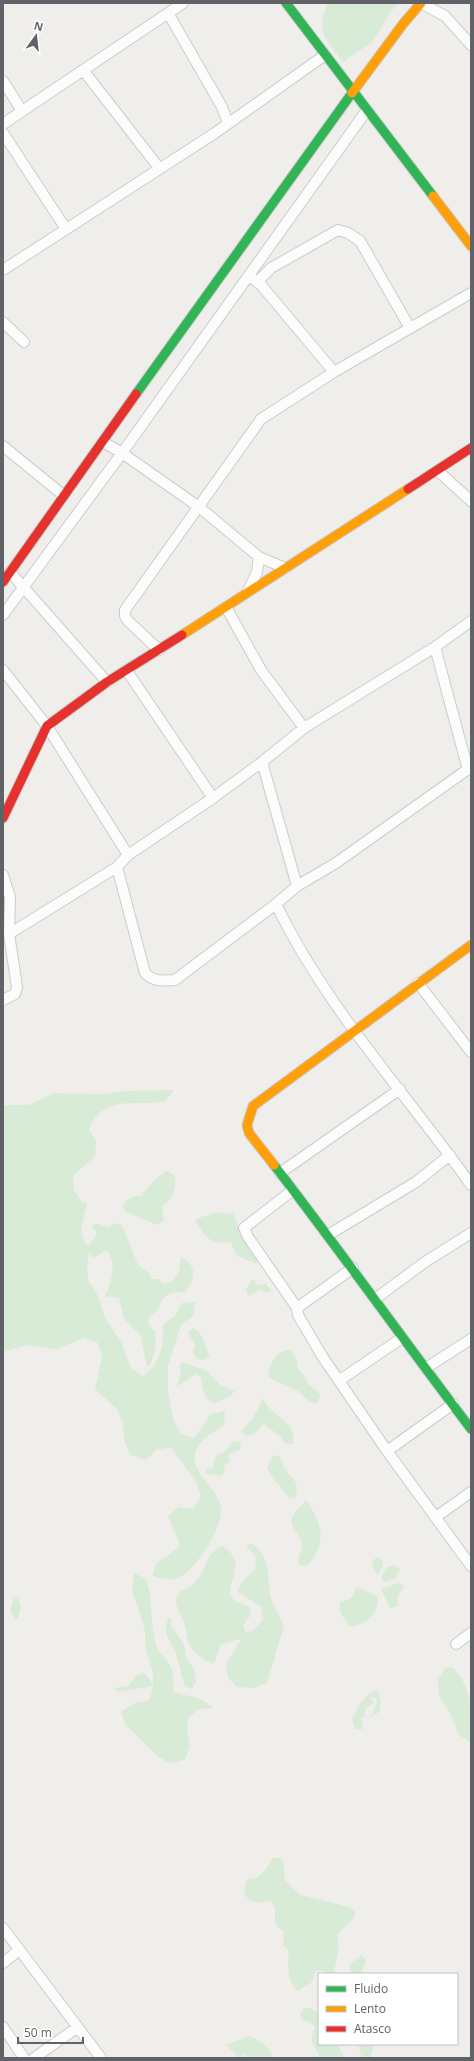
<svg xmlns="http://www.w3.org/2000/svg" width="474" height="2061" viewBox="0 0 474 2061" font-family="'Open Sans',sans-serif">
	<rect width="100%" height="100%" fill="#efeeea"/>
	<!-- green -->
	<path fill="#d8ebd6" d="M 328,3 L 400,3 L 392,10 L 372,42 L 343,62 C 326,39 315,32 328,3 Z
		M 174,1090 L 165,1102 C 133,1106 104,1094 89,1129 L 96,1141 L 95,1156 L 73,1176 L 74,1190 L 82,1203 L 87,1203 L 81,1230 L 85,1243 L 89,1245 L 97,1234 L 92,1227 L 95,1223 L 109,1227 L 115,1223 L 122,1225 L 138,1265 L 149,1273 L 151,1279 L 158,1279 L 163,1284 L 170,1283 L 179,1272 L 181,1258 C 198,1264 195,1280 185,1292 C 168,1293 166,1293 158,1308 C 156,1313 151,1315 148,1320 L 150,1327 L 156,1332 C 155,1344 157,1358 147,1367 L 141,1336 L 124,1319 L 119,1298 L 105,1297 C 111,1283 118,1262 106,1250 L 94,1258 L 89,1253 L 87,1266 L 88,1280 L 96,1292 L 106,1319 L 121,1342 L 131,1368 L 143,1376 C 160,1364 164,1346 163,1325 L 175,1316 L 182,1303 L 195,1302 L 193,1316 L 181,1325 L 168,1365 L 168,1393 L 174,1422 L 181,1434 L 194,1438 L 211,1414 L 225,1411 L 224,1425 C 214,1432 196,1441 195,1455 C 192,1474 215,1486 220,1503 C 227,1522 198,1566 182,1576 C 172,1582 162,1579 152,1575 L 157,1562 L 169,1555 L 180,1545 L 168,1516 L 179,1507 L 192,1509 L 201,1498 L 197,1483 L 171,1447 L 156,1450 L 146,1460 L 130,1455 L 124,1440 L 123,1424 L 117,1409 L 95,1389 L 102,1358 L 98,1343 L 84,1338 L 56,1349 L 27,1345 L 3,1352 L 3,1105 L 29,1105 L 54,1093 L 100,1094 L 127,1091 Z
		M 167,1171 L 174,1175 C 178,1187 173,1199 162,1206 L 164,1221 L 158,1225 L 126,1212 L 122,1206 C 128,1198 132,1196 141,1196 C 149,1186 156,1177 167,1171 Z
		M 218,1212 L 225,1214 L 232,1213 C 238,1219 237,1226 241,1233 C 247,1242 255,1254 257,1264 L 237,1256 L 231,1243 C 226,1242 220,1243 215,1242 C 207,1240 201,1229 195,1222 L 198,1218 Z
		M 253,1279 L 257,1285 L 265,1284 L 270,1289 L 270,1293 L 260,1290 L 248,1296 L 246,1289 Z
		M 193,1328 C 205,1334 204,1345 210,1356 L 204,1360 L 197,1359 L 193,1352 L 195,1345 L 188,1332 Z
		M 287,1350 L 291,1351 L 296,1357 L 298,1368 L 305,1377 L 308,1384 L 320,1394 L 320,1398 L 317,1404 L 309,1401 L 298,1391 L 269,1378 C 267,1367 276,1352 287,1350 Z
		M 183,1362 L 207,1371 L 221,1386 L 235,1391 L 229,1397 L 214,1403 C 203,1399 202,1389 201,1378 L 195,1374 L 177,1387 L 181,1373 L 179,1366 Z
		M 263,1398 C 270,1417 298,1420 293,1445 L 285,1443 L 281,1437 L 264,1424 L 254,1434 L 247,1436 L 241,1431 L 252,1420 Z
		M 233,1441 L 240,1442 L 241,1449 L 228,1455 L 231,1461 L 224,1465 L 225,1472 L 220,1476 L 205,1474 L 207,1469 L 213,1468 L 214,1460 L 218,1454 L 225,1452 Z
		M 273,1455 L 280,1457 C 282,1461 283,1466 285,1469 C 294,1482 300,1480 295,1499 L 288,1497 L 279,1485 L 274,1480 L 267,1468 Z
		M 305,1500 C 309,1503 312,1509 314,1513 C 325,1533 322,1549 307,1566 L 299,1565 C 297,1556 302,1552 302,1543 C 301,1533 289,1528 292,1518 C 294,1510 302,1507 305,1500 Z
		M 252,1543 C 274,1563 265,1572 271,1597 C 273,1607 280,1617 284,1626 L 267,1683 L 253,1688 L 237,1687 L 228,1678 L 226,1664 L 241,1639 L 221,1644 L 214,1664 C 204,1661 191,1651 188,1641 C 186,1634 186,1627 183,1620 C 181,1613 175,1607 176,1600 C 177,1590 184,1590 191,1586 C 194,1584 197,1580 199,1577 C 208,1566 206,1553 222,1546 C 246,1561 231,1573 230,1595 L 235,1601 L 249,1607 L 251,1614 L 243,1626 L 246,1632 L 252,1631 L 263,1620 L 261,1607 L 237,1591 L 244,1579 L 255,1570 L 256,1557 L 246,1546 Z
		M 376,1557 L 379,1558 L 384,1562 L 378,1576 L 372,1564 Z
		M 394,1565 L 400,1569 L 396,1578 L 385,1582 L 382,1581 L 382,1574 L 387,1567 Z
		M 134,1573 L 146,1579 C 154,1601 149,1627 158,1650 C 159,1653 163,1656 166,1659 C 174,1669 174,1679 173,1692 C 192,1698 197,1694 213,1708 L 199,1709 L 188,1718 L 187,1732 L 190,1746 L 185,1760 L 169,1763 L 156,1755 L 125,1724 L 121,1711 L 135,1703 L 150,1700 L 153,1686 L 118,1692 L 114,1688 L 128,1686 L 137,1675 L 145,1673 L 153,1685 L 153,1673 L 145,1646 L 145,1631 L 132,1589 Z
		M 398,1583 L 402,1584 L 404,1587 L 398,1596 L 397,1606 L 390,1608 L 382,1591 L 382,1587 L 388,1587 Z
		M 358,1588 L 372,1593 L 378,1598 C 377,1615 367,1625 350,1626 C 344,1618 337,1613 341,1602 C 350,1600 353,1597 355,1589 Z
		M 16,1598 L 19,1600 L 21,1607 L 18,1618 L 15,1619 L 10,1610 L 13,1600 Z
		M 168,1618 L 172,1619 L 171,1626 L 184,1644 L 186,1657 L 194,1669 L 196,1682 L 193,1688 L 185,1687 C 181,1676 180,1665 176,1654 C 171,1637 162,1640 168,1618 Z
		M 446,1668 L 453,1668 C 474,1689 471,1716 471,1743 L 459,1735 L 451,1715 L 439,1695 L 438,1680 Z
		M 374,1691 L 378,1691 L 381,1702 L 379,1712 L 371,1717 L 377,1701 L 376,1698 L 372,1697 L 371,1701 L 375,1702 L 366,1708 L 364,1718 L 361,1718 L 363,1729 L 355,1729 L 352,1720 C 358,1707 361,1699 374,1691 Z
		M 273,1858 L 281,1858 L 284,1865 L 285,1880 L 300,1895 L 350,1907 L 355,1912 L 353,1919 L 337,1934 L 339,1948 L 334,1972 L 331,1974 L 326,1974 L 323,1971 L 316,1970 L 311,1983 L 298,1991 C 286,1982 288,1964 289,1950 L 283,1946 L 284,1932 L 278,1928 L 275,1921 L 275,1907 L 270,1901 C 253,1905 238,1899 247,1879 C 263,1878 265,1870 273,1858 Z
		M 361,1955 L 366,1960 L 361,1974 L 352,1974 L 349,1965 Z
		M 303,2008 L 310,2008 L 319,2013 L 319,2044 L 337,2044 L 345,2058 L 319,2058 L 318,2053 L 311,2040 L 315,2027 L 310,2022 L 303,2021 L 300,2015 Z
		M 249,2036 C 258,2038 272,2048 272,2058 L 248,2058 L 245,2054 L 239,2058 L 226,2045 Z
		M 355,2044 L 374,2044 L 371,2058 L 363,2058 L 360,2053 L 359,2046 Z"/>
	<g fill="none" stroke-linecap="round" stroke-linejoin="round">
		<defs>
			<path id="street" d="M 421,3 L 445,16 L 471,45
				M 168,13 L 222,107 L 228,123
				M 83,70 L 160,169
				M 3,81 L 22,111
				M 3,124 L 183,3
				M 3,133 L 66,229
				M 3,270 L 215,133 L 325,55
				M 253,279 L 261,285 L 334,372
				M 257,282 L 271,268 L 338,230 L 348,233 L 360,241 L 410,328
				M 3,322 L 24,342
				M 103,442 L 122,453 L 199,507 L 259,557 L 285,568
				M 3,446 L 63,495
				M 438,471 L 471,501
				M 10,572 L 107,682
				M 248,591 L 257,572 L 259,557
				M 226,607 L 261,670 L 304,728
				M 3,615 L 122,453 L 367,110
				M 435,647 L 468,770
				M 159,650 L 128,621 L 125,616 L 125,610 L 261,419 L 334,372 L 471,293
				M 3,670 L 47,726 L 128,855
				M 127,671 L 213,798
				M 262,762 L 297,886
				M 117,867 L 145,973 C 154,982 163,981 175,980 L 276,904 L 297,886 L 336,863 L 471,767
				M 3,875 L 10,897 L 9,934 L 17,987 L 15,994 L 3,1000
				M 276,904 C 326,1008 405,1092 471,1185
				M 9,934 L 117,867 L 128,855 L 213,798 L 262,762 L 304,728 L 435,647 L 471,621
				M 418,983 L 471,1052
				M 280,1173 L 400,1089
				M 293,1190 L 244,1228 L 248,1237 L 297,1308 L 298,1315 L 322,1356 L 387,1451 L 471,1566
				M 328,1235 L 416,1182 L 450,1155
				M 375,1299 L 425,1262 L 471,1233
				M 297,1308 L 353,1268
				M 426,1368 L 471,1339
				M 340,1380 L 402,1338
				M 387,1451 L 453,1404
				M 436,1517 L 471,1492
				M 456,1644 L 471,1633
				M 3,1928 L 101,2058
				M 3,1963 L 19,1950
				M 3,2027 L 24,2058
				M 34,2058 L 78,2027"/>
			<path id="fast" d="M 286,3 L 433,196
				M 136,394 L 352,93
				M 274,1165 C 341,1252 405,1342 471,1429"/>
			<path id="slow" d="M 352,93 L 403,24 L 421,3
				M 433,196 L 471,246
				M 182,635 L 408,489
				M 274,1165 L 249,1133 L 247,1125 L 253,1106 L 471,945"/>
			<path id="jam" d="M 408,489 L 471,448
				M 3,582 L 136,394
				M 3,818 L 47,726 L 107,682 L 182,635"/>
		</defs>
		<!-- street casing -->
		<use href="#street" stroke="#cbcccc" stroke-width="12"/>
		<!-- fast casing -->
		<use href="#fast" stroke="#cacacb" stroke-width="11"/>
		<!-- slow casing -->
		<use href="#slow" stroke="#cacacb" stroke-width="11"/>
		<!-- jam casing -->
		<use href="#jam" stroke="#cacacb" stroke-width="11"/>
		<!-- street -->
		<use href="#street" stroke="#fdfcfc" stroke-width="10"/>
		<!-- fast -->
		<use href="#fast" stroke="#30b455" stroke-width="9"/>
		<!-- slow -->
		<use href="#slow" stroke="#ff9f0a" stroke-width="9"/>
		<!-- jam -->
		<use href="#jam" stroke="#e5322d" stroke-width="9"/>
	</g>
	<!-- border -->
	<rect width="474" height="2061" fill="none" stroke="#5f6368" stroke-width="8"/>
	<!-- legend -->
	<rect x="318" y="1973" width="140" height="72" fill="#ffffff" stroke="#bfc1c3"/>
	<rect x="326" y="1986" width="20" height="6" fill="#30b455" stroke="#bfc1c3"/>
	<text x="354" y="1993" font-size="12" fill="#5f6368">Fluido</text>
	<rect x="326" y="2006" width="20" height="6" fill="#ff9f0a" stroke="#bfc1c3"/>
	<text x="354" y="2013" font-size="12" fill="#5f6368">Lento</text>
	<rect x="326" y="2026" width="20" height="6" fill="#e5322d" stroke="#bfc1c3"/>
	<text x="354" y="2033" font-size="12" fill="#5f6368">Atasco</text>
	<!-- north arrow -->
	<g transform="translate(36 36) rotate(15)" stroke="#ffffff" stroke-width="3" paint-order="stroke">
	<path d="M0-3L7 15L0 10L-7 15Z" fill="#5f6368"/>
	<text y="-6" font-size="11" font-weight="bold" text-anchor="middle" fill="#5f6368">N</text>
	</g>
	<!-- scale -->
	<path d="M18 2037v6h65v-6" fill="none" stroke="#5f6368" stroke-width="2"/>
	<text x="24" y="2037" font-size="12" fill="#5f6368" stroke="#ffffff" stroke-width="3" paint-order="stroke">50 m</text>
</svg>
